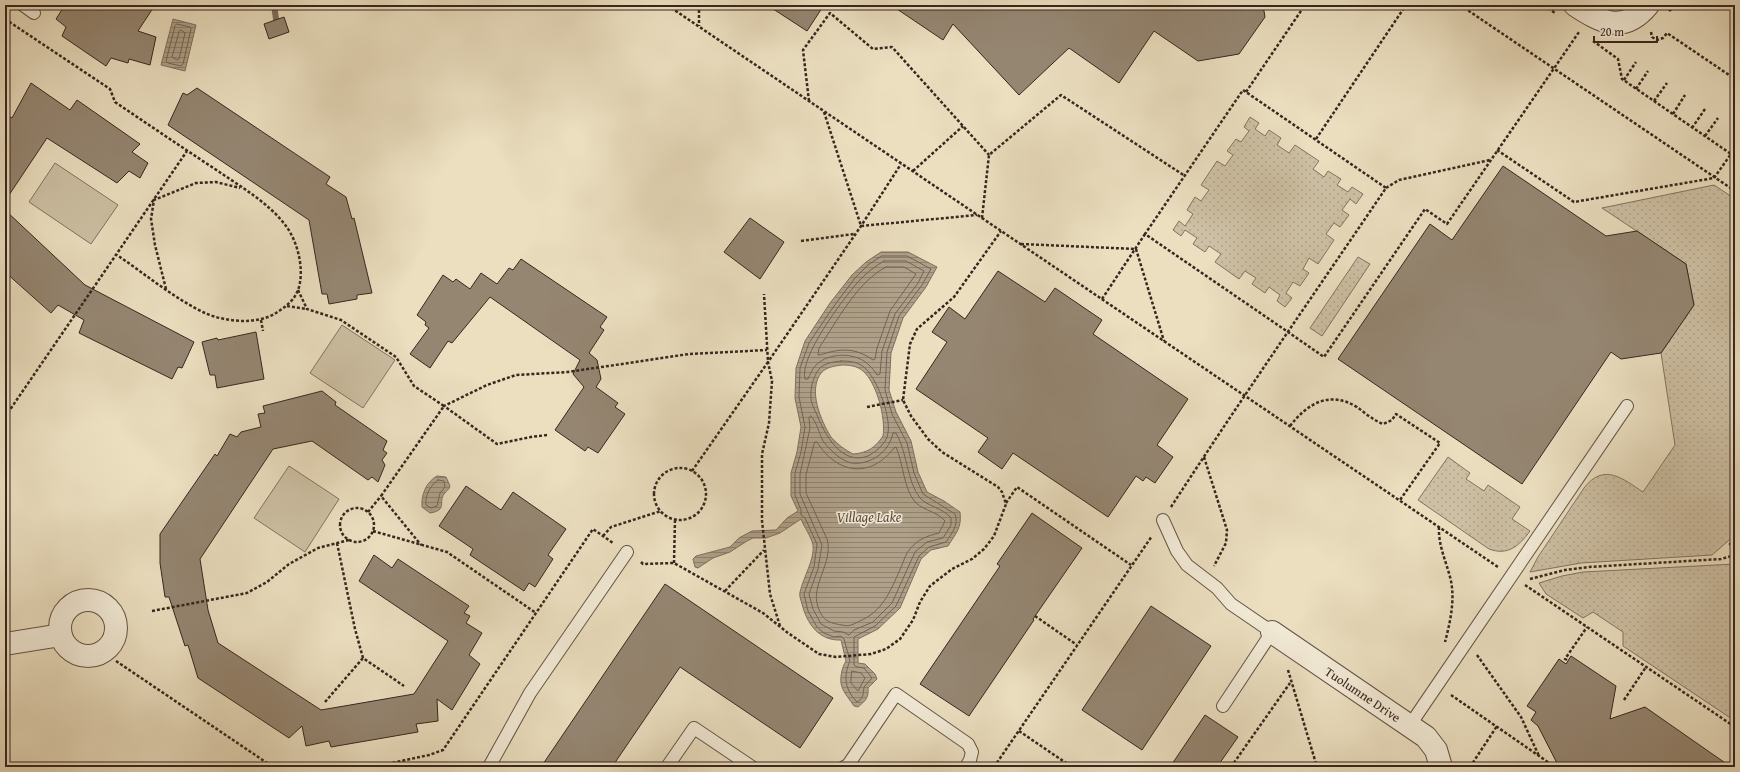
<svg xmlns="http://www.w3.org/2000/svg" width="1740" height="772" viewBox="0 0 1740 772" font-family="'Gentium Book Plus',serif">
	<defs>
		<pattern id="grass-dots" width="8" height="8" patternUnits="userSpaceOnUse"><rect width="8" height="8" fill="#cdc0a4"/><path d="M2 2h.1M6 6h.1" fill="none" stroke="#b1a58d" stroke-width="1.8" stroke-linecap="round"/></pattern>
		<pattern id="water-rules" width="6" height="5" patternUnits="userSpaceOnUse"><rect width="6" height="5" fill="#aea089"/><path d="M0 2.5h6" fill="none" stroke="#8f826f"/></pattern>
	</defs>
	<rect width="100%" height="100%" fill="#ebdfc0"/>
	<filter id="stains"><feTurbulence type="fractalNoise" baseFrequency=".005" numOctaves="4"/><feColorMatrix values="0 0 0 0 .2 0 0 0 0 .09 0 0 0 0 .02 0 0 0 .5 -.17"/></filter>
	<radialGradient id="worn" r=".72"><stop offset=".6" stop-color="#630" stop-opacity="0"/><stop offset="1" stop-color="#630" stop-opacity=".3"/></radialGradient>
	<!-- grass -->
	<path fill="url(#grass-dots)" stroke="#827361" d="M 1250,117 L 1259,123 L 1255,129 L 1265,136 L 1269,130 L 1281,138 L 1277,145 L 1289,153 L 1295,145 L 1319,161 L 1313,169 L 1324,177 L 1328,171 L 1341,179 L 1337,185 L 1348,192 L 1352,187 L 1363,194 L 1356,204 L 1350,199 L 1342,210 L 1349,215 L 1340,227 L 1334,223 L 1326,234 L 1334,240 L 1318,264 L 1309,258 L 1303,269 L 1309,273 L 1300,286 L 1293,282 L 1286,293 L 1292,298 L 1285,307 L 1277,301 L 1280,295 L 1269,287 L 1265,293 L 1252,284 L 1256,278 L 1245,271 L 1239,279 L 1215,262 L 1221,254 L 1209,246 L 1205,252 L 1193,244 L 1197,238 L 1185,230 L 1181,236 L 1173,230 L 1179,221 L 1185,226 L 1193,214 L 1187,210 L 1195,197 L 1201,201 L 1209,190 L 1201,185 L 1217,161 L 1225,166 L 1233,155 L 1227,151 L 1236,139 L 1241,142 L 1249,131 L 1244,127 Z
		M 1714,185 L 1735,199 L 1735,535 L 1712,555 L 1581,563 L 1530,572 L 1538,557 L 1584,488 C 1604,462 1623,479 1643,492 L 1675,445 L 1661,353 L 1694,305 L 1686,264 L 1602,208 Z
		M 1358,257 L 1370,264 L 1322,336 L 1310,328 Z
		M 1448,457 L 1470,473 L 1466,479 L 1484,491 L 1488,485 L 1520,507 L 1512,519 L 1530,531 C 1519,546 1508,556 1489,549 L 1418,500 Z
		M 1735,564 L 1735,721 L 1623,646 L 1623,632 L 1593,612 L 1583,618 L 1546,594 L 1539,583 L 1562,576 L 1583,572 Z"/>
	<!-- park -->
	<path fill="#cdc0a4" stroke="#827361" d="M 55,163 L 118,205 L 91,244 L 29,202 Z
		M 342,325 L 395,360 L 363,408 L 310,373 Z
		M 289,466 L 339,499 L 305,552 L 254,518 Z"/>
	<!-- water -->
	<path fill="url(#water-rules)" stroke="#7f6f5e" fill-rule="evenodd" d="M 173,19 L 196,25 L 185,71 L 161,65 Z
		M 881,252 L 908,252 L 937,267 L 926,287 L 903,318 L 891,353 L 889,390 L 896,412 L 911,441 L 918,472 L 927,492 L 944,501 L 960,512 C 962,528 956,533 948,546 L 931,550 L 921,559 L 900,608 L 878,629 L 858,639 L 858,663 L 865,664 L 875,674 L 877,679 L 868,688 C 869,698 865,701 858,707 L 854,706 C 850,700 844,693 842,687 C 839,680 842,667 846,661 L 841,640 C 819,641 807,624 802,604 C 801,600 799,596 800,592 C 803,578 815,559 813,545 C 811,536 804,527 801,519 L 780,533 L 766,538 L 753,538 L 747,541 L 730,552 L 713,558 L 698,568 L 695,567 L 693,559 L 696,556 L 730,547 L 739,538 L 752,531 L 776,530 L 787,518 L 798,511 L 791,496 L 791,473 L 797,452 L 801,427 L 795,398 L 796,368 L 805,341 L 830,303 L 852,275 L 866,262 ZM 842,365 C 850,365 857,366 863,371 C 877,383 886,419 883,436 C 875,448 867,453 853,454 C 845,450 837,444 831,437 C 821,421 807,389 822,372 C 827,367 835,366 842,365 Z
		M 437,476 L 446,477 L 450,486 C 449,490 447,490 444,494 C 438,502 448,510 430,513 L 422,507 C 421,495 426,482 437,476 Z"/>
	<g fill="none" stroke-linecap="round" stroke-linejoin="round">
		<!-- shore -->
		<path stroke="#736354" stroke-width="1" d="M 177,24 L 190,27 L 191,29 L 183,64 L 181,66 L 168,63 L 166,61 L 175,26 Z
			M 181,30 L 185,33 L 179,59 L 177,60 L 172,57 L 179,32 Z
			M 882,256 L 907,256 L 931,269 L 922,285 L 899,316 L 887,352 L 885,390 L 892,414 L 907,443 L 914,473 L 923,494 L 955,514 C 959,525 952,533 946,542 L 929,547 L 919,556 L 896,606 L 875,626 L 854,637 L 854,665 L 857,667 L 864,668 L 872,678 L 864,687 C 863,694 864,698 857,702 C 845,690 843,676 850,661 L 844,639 L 841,636 L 834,637 L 824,633 L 817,627 L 808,611 L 804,594 L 814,567 L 817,544 L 805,518 L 801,515 L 801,510 L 795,495 L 795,473 L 801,452 L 805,427 L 799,397 L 800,368 L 809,343 L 834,306 L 855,278 L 868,265 Z
			M 884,261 L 906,261 L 924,271 L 918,283 L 895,314 L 882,351 L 880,374 L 877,375 C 875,371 872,368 869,365 C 856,352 829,352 816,365 C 812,369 810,375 808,379 L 805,379 C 799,357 843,299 858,282 C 865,274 875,266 884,261 Z
			M 886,267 L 904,267 L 916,274 L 890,311 L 877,348 L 875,359 L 873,360 C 859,350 846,348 830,352 C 825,353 822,355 818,355 L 819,348 C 837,321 857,282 886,267 Z
			M 841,361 C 851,361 859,362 866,369 C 878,381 893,421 887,437 C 886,440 884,443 882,445 C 878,450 873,453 868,456 C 842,466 825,435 817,415 C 815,410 811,404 811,398 C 810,389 813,377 819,369 C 824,363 833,362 841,361 Z
			M 811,416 C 817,423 819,433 823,441 C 829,449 842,462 852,463 C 859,464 867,462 873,459 C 883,454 891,444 893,433 L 896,433 C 907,451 907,482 920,498 C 927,506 943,508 951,518 L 951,525 L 943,538 L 927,542 L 915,552 L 892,603 L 873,622 L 854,630 L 849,635 L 843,632 L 834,631 L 821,624 L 813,609 L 809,594 L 818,569 L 822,545 L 800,494 L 800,474 L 810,428 L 809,418 Z
			M 815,442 L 817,442 C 837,474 870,479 894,448 L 896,447 C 903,462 904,491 916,503 C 925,511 938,512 945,521 L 939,533 C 927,536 918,539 910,549 C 906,553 904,560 902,565 C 892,587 885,609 862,620 C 853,624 851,627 842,625 C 829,623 823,621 818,607 C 810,585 834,562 827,539 L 806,493 L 806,475 Z
			M 438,480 L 444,481 L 445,487 L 440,493 L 437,506 L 431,508 L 426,505 C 425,495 430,486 438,480 Z
			M 852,671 L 861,673 L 865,678 L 858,691 L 851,683 Z"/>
		<!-- stream -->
		<path stroke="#7f6f5e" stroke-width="6" d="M 274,5 L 276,19"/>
	</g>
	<!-- building -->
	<path fill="#958672" stroke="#38261e" d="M 65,5 L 155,5 L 138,31 L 156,37 L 150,65 L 129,59 L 128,63 L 111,58 L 106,66 L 62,36 L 66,27 L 56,19 Z
		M 767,5 L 824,5 L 807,31 Z
		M 891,5 L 1263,5 L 1265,17 L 1239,54 L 1198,61 L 1154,31 L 1119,83 L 1069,48 L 1019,95 L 953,24 L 943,40 Z
		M 284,17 L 289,32 L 269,39 L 264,24 Z
		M 31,83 L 70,110 L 77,100 L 140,144 L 132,152 L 148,163 L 140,178 L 129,171 L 117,183 L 47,138 L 5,201 L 5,114 L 12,118 Z
		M 197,88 L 330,177 L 326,184 L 346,197 L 352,219 L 354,218 L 372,293 L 357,295 L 357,299 L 329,304 L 327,294 L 322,294 L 309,220 L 168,125 L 183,93 L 187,95 Z
		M 1503,166 L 1606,236 L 1637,231 L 1686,264 L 1694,305 L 1661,353 L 1621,359 L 1611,352 L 1522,484 L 1338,359 L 1430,224 L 1452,240 Z
		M 5,210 L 85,285 L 194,342 L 182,368 L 178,367 L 172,379 L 79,333 L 84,320 L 58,305 L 51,313 L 5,272 Z
		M 750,218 L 784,242 L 760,279 L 724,252 Z
		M 521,259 L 607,317 L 600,327 L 604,330 L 589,353 L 597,360 L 601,379 L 596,387 L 618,403 L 615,407 L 625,414 L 598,453 L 588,447 L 585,451 L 555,430 L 584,387 L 573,374 L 580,360 L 490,297 L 452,343 L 448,341 L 430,368 L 410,354 L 429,328 L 425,325 L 426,322 L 417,315 L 443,275 L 453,282 L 456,279 L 470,289 L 481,273 L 497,284 L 509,268 L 513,270 Z
		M 998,271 L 1045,302 L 1055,288 L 1102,320 L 1093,334 L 1188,399 L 1157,445 L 1173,457 L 1155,483 L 1146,477 L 1143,481 L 1136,476 L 1108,517 L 1013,453 L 1002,469 L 978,452 L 988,438 L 916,389 L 947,342 L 932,332 L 949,307 L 965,319 Z
		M 256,332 L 264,379 L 217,388 L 215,375 L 210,375 L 202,342 L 217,338 L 218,340 Z
		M 322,391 L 336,402 L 335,405 L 387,441 L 383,450 L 387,453 L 382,460 L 385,465 L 378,482 L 372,477 L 368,480 L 312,441 L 273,449 L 200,559 L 208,610 L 218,643 L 321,710 L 414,694 L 448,641 L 359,581 L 374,555 L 392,568 L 398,559 L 469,606 L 464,613 L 470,616 L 466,623 L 482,633 L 469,655 L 480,664 L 452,710 L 437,699 L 438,721 L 416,724 L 418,732 L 331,747 L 329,741 L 306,746 L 302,726 L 289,738 L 198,678 L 188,645 L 185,646 L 169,597 L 165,597 L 160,563 L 160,534 L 215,454 L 217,456 L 230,434 L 237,437 L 241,432 L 261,427 L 258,414 L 265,413 L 263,406 Z
		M 466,486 L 501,510 L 513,492 L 566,529 L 548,555 L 553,559 L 535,587 L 529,583 L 524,591 L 470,555 L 473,549 L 439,526 Z
		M 1032,513 L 1082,548 L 1033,619 L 1034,620 L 969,716 L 920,684 L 1000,566 L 997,564 Z
		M 665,584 L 833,698 L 800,748 L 680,667 L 612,767 L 541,767 Z
		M 1151,606 L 1211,646 L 1142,750 L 1082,710 Z
		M 1571,656 L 1616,686 L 1610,719 L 1645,707 L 1731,767 L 1559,767 L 1538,726 L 1531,720 L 1536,712 L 1527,706 L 1559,659 L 1566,664 Z
		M 1205,715 L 1238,737 L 1217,767 L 1170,767 Z"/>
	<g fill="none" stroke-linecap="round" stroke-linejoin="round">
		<defs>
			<path id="service" d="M 23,5 L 34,13
				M 1163,520 L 1177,551 L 1187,565 L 1217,588 L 1231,604 L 1272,632 L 1223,706
				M 1410,725 L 1627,406
				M 489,767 L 530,693 L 627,552
				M 667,767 L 694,728 L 752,767
				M 844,767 L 848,765 L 896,694 L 968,744 L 972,752 L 970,760 L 966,767"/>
			<path id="minor" d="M 1575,5 C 1602,23 1624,34 1648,5
				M60 628a28 28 0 1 1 56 0a28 28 0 1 1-56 0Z
				M 1272,632 L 1426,737 L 1436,750 L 1441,767
				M 5,644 L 61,635"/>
		</defs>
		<!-- service casing -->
		<use href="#service" stroke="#655446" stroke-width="14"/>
		<!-- minor casing -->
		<use href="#minor" stroke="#655446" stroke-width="24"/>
		<!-- path -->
		<path stroke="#38261e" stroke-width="2.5" stroke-dasharray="3 2" stroke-linecap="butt" d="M 667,5 L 1498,567
			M 699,5 L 699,26
			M 1460,5 L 1735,191
			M 1544,5 L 1555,13
			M 1669,11 L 1676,5
			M 5,19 L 110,89 L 115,102 C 149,125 183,148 218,171 C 241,187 269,203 286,226 C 298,242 305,271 298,290 C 294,301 285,307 276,313 C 257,325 225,322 205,313 C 175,299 145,274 117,255
			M 1651,32 L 1652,37 L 1657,40 L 1663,38 L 1667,33 L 1735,79
			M 1624,80 L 1636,62
			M 1636,89 L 1648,71
			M 1246,92 L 1305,5
			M 809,101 L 803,50 L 830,13 L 873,49 L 892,47 L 989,155
			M 1654,101 L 1667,83
			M 824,112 L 861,226 L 977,215
			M 1673,114 L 1685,95
			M 1692,128 L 1705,109
			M 1705,136 L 1718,118
			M 1316,139 L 1406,5
			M 1497,150 L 1574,202 L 1714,178 L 1731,154 L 1622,79 L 1618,59 L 1593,41
			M 913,171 L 963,126
			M 1386,188 L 1399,180 L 1490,160
			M 982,218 L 989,155 L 1061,95 L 1185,176
			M 801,241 L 854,234
			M 1021,244 L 1136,249 L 1164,341
			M 166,289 L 155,245 L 151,219 L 154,200 L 196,183 L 216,182 L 240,188
			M 298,290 L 307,309 L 341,320 L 396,357 L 414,386 L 444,406 L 381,496 L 421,545
			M 1102,299 L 1145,234
			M 287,306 L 307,309
			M 261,320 L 263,331
			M 867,407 L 903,400
			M 5,409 L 9,411
			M 5,417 L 187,151
			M 1290,426 C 1307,404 1329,390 1357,407 C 1365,413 1373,420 1383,424 L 1392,420 L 1396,414 L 1440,443 L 1400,500
			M 547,435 L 531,437 L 497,444 L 444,406 L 487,385 L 516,375 L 568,372 L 689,354 L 767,350
			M 1204,457 L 1227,530 L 1226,543 L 1214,566
			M654 494a26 26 0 1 1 52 0a26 26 0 1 1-52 0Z
			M 692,471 L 768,362 L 764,294
			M 1006,503 L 1017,487 L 1131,565
			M 1171,507 C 1241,399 1314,294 1386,188 L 1243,90 L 1145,234 L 1288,332 L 1324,357 L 1425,209 L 1447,224 L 1579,32
			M340 525a17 17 0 1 1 34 0a17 17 0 1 1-34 0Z
			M 368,512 L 381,496
			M 1439,527 C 1438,546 1447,563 1451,581 C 1455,601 1450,623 1445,642
			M 373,531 L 447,552 L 536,613
			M 603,536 L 611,527 L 661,511
			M 1735,540 L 1730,544 L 1735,548
			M 337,543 L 355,629 L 363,658 L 404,686
			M 641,562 L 643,564 L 674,563 L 763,613 L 788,633 L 819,654 L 836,657 L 871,654 L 886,649 L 900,639 L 913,620 L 920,602 L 930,586 L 952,569 L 972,559 L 984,549 L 994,536 L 1006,504 L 1002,492 L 998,487 L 942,452 L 928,439 L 911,416 L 903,400 L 910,344 L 917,329 L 954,297 L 1001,231
			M 674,563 L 675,519
			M 1530,579 L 1565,570 L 1589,567 L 1721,559 L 1735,555
			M 1525,585 L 1735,727
			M 725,591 L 764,550
			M 152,611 L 247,593 L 267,582 L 289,564 L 318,548 L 349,540
			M 1035,616 L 1077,645
			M 780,626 L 770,594 L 762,521 L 762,454 L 769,423 L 772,381 L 768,362 L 861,226 L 901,164
			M 1477,655 L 1521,717 L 1539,756
			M 1567,660 L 1565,659 L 1587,627
			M 116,661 L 273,767
			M 1288,670 L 1317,767
			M 1451,695 L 1555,767
			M 1624,700 L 1646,667
			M 325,702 L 363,658
			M 1019,731 L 1072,767
			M 373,767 L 429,755 L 443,750 L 593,529 L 613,543
			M 994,767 L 1152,536
			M 1231,767 L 1290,683
			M 1470,767 L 1497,726"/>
		<!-- service -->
		<use href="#service" stroke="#f2ead6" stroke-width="12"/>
		<!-- minor -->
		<use href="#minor" stroke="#f2ead6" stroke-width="22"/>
	</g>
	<g text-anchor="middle" stroke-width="3" stroke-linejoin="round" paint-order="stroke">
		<!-- street labels -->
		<g font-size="13" fill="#38261e" stroke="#f2ead6">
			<text transform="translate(1363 694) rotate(34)" y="5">Tuolumne Drive</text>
		</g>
		<!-- water labels -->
		<g font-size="14" font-style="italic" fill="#5b4b3e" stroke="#f2ead6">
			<text x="869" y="522">Village Lake</text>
		</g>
	</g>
	<!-- margin -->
	<rect width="1740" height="772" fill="none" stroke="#ebdfc0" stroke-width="20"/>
	<rect x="6" y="6" width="1728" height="760" fill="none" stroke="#38261e" stroke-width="2"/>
	<rect x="10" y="10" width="1720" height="752" fill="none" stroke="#38261e"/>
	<!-- scale -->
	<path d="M1594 36v6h63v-6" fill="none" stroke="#38261e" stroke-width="2"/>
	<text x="1600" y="36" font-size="12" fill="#38261e" stroke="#f2ead6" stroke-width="3" paint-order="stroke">20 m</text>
	<rect width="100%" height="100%" filter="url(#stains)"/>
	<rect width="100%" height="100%" fill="url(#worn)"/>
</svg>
